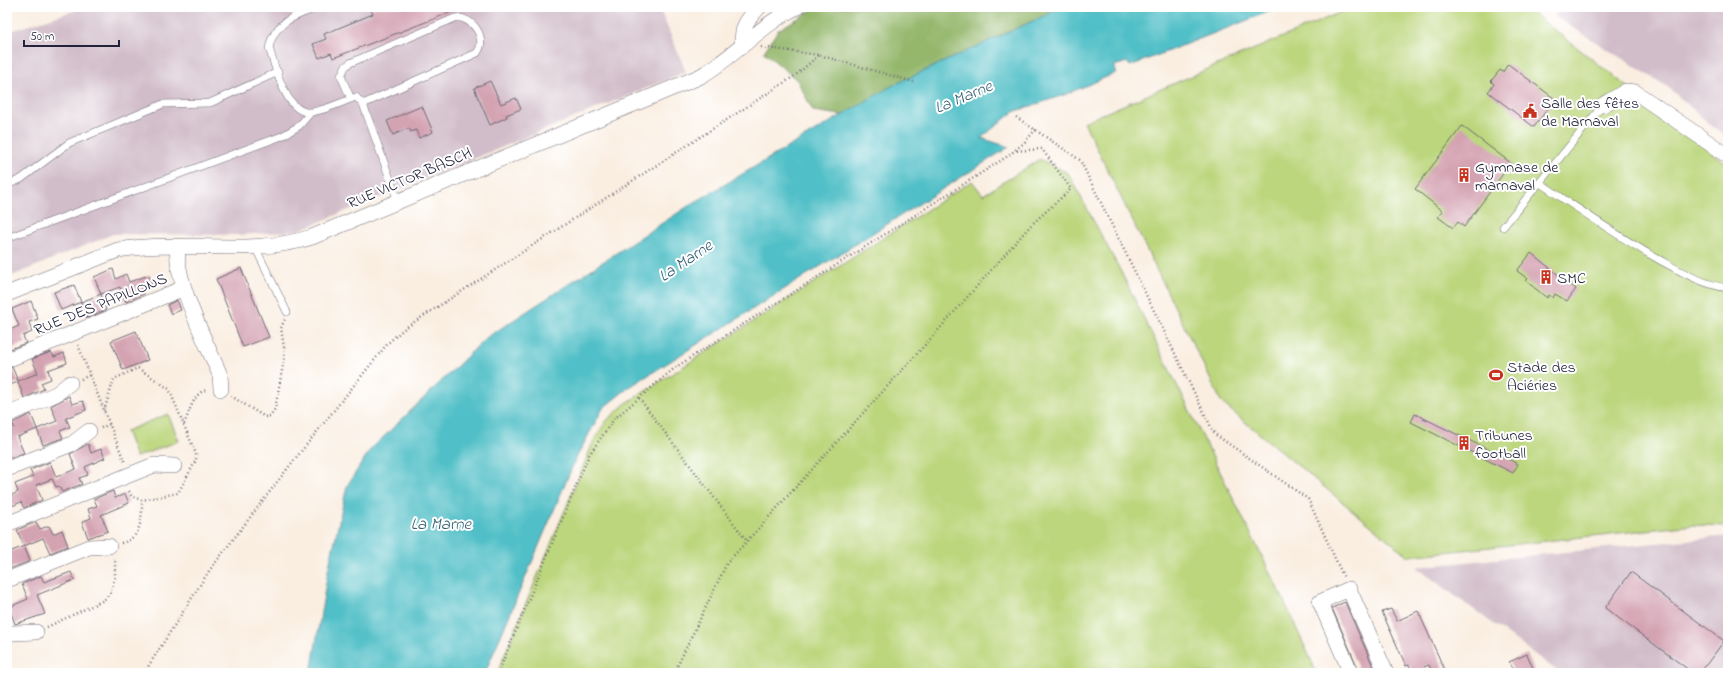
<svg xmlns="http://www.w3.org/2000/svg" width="1735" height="680" viewBox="0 0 1735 680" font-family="'Indie Flower',sans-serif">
	<rect width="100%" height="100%" fill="#fff"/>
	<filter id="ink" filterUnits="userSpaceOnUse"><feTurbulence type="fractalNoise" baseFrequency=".025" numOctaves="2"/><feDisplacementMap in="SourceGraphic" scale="8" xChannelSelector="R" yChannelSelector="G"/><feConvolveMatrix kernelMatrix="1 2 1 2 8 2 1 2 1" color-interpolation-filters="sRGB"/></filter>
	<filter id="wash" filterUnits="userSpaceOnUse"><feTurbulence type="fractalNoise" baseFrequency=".012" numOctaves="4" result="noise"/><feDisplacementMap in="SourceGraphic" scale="16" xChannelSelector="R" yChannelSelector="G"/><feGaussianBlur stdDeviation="0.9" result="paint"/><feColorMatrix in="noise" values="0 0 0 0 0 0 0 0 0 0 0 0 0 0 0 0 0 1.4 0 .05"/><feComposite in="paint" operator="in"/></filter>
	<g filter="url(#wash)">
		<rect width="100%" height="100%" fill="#faeee1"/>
		<!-- industrial -->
		<path fill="#d1bdc9" d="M 86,7 L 659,7 L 686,72 L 297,231 L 239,235 L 113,234 L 7,278 L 7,32 Z
			M 1573,7 L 1728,7 L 1728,137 L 1713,127 L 1669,88 L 1553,15 Z
			M 1728,536 L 1728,673 L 1560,673 L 1416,567 Z"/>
		<!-- green -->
		<path fill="#bbd67c" stroke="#6e7c5c" d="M 1353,7 L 1525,7 L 1728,165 L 1728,526 L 1693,525 L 1408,556 L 1222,403 L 1084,122 Z
			M 1040,159 L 1068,173 L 1121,272 L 1283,599 L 1317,673 L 497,673 L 595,438 L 607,420 L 625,404 L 972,181 L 983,195 Z
			M 168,414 L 179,441 L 136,457 L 126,431 Z"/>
		<!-- forest -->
		<path fill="#94b76c" stroke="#5b6c54" d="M 817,7 L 1114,7 L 855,117 L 813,111 L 797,80 L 764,52 L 778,30 Z"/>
		<!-- water -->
		<path fill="#51bfc7" stroke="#3a7081" d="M 1063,7 L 1281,7 L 1130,66 L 1127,62 L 1114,66 L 1116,73 L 1064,95 L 1013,112 L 981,138 L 1009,147 L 628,388 L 603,408 L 576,458 L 485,673 L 311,673 L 328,571 L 347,486 L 370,450 L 486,338 L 690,205 L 893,85 Z"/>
		<g id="blocks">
			<!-- building -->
			<path fill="#d4a3b2" d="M 378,7 L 462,7 L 462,8 L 333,58 L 331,53 L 319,58 L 313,44 L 326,39 L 324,34 L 373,14 L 371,10 Z
				M 1508,64 L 1555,99 L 1534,127 L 1488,92 L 1494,84 L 1491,81 L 1500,70 L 1503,72 Z
				M 490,81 L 501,104 L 516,98 L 521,109 L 506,115 L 507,117 L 490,125 L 474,88 Z
				M 422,106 L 433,132 L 419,138 L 416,130 L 411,132 L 409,128 L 393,135 L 387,121 Z
				M 1462,126 L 1511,163 L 1464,227 L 1458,222 L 1453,228 L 1438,217 L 1443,211 L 1415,189 Z
				M 1531,253 L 1576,289 L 1567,301 L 1555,294 L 1553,298 L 1549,295 L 1547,298 L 1526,281 L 1528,279 L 1517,271 Z
				M 241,268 L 269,337 L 243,347 L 216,279 Z
				M 113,269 L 116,279 L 126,274 L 129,282 L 149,275 L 152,284 L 142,288 L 144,294 L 126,302 L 120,287 L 101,294 L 106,310 L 87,318 L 81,302 L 101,294 L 94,277 Z
				M 74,285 L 81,302 L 61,310 L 54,292 Z
				M 177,300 L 181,310 L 171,314 L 167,305 Z
				M 31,301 L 38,319 L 29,322 L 32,332 L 23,336 L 26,343 L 7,350 L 7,331 L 19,326 L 12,309 Z
				M 136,331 L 148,360 L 123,370 L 111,341 Z
				M 51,352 L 54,357 L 64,353 L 67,363 L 48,370 L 51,379 L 41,383 L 44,389 L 24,398 L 18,382 L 7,386 L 7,369 L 12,367 L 18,381 L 38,373 L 32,359 Z
				M 69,396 L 72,404 L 83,401 L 86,410 L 66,418 L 70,427 L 60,431 L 63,438 L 43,445 L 37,429 L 17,437 L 24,453 L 7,459 L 7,424 L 12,423 L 14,428 L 12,423 L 31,414 L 37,429 L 57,421 L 51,406 Z
				M 1415,414 L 1518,464 L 1513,473 L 1411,422 Z
				M 88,444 L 91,453 L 101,449 L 105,458 L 85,467 L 88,475 L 79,478 L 82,484 L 62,492 L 59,486 L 56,487 L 52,479 L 36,485 L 42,500 L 24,508 L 21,502 L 12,506 L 8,497 L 18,492 L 15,484 L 33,477 L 30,470 L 50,462 L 56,477 L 76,469 L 70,454 Z
				M 113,491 L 115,498 L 125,494 L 129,503 L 101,515 L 108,531 L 88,538 L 82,522 L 91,518 L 88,509 L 97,506 L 94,499 Z
				M 36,522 L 40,529 L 49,526 L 53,534 L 62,530 L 68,546 L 50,553 L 43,538 L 24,546 L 17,530 Z
				M 24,546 L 30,561 L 7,570 L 7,553 Z
				M 71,572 L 74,580 L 37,595 L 45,614 L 15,624 L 9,607 L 28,599 L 22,584 L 41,576 L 44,582 Z
				M 1631,572 L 1724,641 L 1700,673 L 1693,673 L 1605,608 Z
				M 1345,602 L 1376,673 L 1360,673 L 1332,608 Z
				M 1391,609 L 1397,621 L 1418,611 L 1446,673 L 1432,673 L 1429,665 L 1412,672 L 1409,665 L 1406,666 L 1382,612 Z
				M 1527,654 L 1535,673 L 1514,673 L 1509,662 Z"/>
		</g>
	</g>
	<g filter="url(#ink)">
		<use href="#blocks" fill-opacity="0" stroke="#6e6975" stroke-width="1"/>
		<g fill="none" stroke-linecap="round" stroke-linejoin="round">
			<defs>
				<path id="service" d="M 319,7 C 297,15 274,21 269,48 C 275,65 286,116 312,112 C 326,110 342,102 356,97 L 363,104 L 398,201
					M 351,99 L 341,76 L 345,67 L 350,63 L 455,18 C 473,16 488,39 477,53 L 363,104
					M 1540,183 C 1579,209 1617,236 1658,259 C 1680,271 1703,285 1728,288
					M 7,185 L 21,179 L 69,143 L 163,104 L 210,103 L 278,72
					M 1503,227 L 1603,105
					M 7,238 L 282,136 L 299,126 L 311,112
					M 255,247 L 287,312"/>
				<path id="minor" d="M 743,45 C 740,27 748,19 759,7
					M 1603,105 L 1626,91 L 1635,92 L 1728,156
					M 178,247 C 173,278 207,344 220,375 L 221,389
					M 7,294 L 118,250 C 182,239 249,257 312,237 L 699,77 C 735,57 760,25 797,7
					M 7,360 L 184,288
					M 7,415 L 56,394 L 70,383
					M 7,469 L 72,444 L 89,431
					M 7,524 L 154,465 L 174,466
					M 7,580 L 89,547 L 109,546
					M 7,635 L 13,633 L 36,632
					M 1351,673 L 1320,602 L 1349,589 L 1386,673"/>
			</defs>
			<!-- service casing -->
			<use href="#service" stroke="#6e6975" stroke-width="8"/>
			<!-- minor casing -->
			<use href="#minor" stroke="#6e6975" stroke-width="16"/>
			<!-- path -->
			<path stroke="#6e6975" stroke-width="2.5" stroke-dasharray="1 3" stroke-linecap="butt" d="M 761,47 L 819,55 L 914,82
				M 1016,117 L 1080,160 L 1212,429 L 1216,435 L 1308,499 L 1344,578
				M 78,345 L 125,463
				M 81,379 L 90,375
				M 231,396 L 265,417 L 270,416 L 275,409 L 285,354 L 281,328 L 285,319
				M 639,398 L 747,541
				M 104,411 L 114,379 L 138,368 L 169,389 L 196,454 L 196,460 L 178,493 L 142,500 L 132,497 L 128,489
				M 184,424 C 189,414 194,390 208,390
				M 101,428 L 110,424
				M 121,543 C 142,539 142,517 142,500
				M 47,627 L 104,600 L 111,592 L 115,577 L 115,558
				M 144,673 L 209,571 L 291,464 L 388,343 L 405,328 L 796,75 L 819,55
				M 498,673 L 589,455 L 614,419 L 676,367 L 1008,156 L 1024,143 L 1036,129
				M 674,673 L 727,563 L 934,335 L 1031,225 L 1071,189 L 1042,149 L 1014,151"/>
			<!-- service -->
			<use href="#service" stroke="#fff" stroke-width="7"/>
			<!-- minor -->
			<use href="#minor" stroke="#fff" stroke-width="15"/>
		</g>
	</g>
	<!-- icons -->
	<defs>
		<symbol id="civic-bare" viewBox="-9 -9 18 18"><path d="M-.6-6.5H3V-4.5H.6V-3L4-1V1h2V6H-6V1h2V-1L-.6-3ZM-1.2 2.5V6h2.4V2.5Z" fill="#c8321e" stroke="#fff" stroke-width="2.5" paint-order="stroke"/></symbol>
		<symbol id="building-bare" viewBox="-9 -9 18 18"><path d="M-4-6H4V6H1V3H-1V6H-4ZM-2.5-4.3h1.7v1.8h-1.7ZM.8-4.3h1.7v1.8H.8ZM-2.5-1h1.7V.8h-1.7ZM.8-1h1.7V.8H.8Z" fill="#c8321e" stroke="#fff" stroke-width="2.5" paint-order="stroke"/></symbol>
		<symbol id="stadium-bare" viewBox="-9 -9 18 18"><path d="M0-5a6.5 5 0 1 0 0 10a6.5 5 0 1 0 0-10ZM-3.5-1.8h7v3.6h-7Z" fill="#c8321e" stroke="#fff" stroke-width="2.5" paint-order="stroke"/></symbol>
	</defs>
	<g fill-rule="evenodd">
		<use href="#civic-bare" x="1520" y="101" width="20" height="20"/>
		<use href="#building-bare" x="1454" y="165" width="20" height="20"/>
		<use href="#building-bare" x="1536" y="267" width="20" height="20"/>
		<use href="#stadium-bare" x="1486" y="365" width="20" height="20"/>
		<use href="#building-bare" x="1454" y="433" width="20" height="20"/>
	</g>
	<g text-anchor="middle" stroke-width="4" stroke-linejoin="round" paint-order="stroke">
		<!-- poi labels -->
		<g font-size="16" fill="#22223b" stroke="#fff" text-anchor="start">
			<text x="1541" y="108">Salle des fêtes<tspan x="1541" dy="18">de Marnaval</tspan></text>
			<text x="1475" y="172">Gymnase de<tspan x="1475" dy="18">marnaval</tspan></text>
			<text x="1557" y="283">SMC</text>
			<text x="1507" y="372">Stade des<tspan x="1507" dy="18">Aciéries</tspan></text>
			<text x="1475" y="440">Tribunes<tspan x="1475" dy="18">football</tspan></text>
		</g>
		<!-- street labels -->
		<g font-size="16" fill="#22223b" stroke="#fff">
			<text transform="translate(409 177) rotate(-23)" y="6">RUE VICTOR BASCH</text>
			<text transform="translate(100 303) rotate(-22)" y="6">RUE DES PAPILLONS</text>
		</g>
		<!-- water labels -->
		<g font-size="17" font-style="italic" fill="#356173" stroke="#fff">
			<text transform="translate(963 96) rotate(-23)" y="6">La Marne</text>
			<text transform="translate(685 260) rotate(-34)" y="6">La Marne</text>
			<text x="441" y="529">La Marne</text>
		</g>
	</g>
	<!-- margin -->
	<rect width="1735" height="680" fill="none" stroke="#fff" stroke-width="24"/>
	<!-- scale -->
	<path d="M24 40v6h95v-6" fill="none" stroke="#22223b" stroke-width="2"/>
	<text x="30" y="40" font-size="12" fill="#22223b" stroke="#ffffff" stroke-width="3" paint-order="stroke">50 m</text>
</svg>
